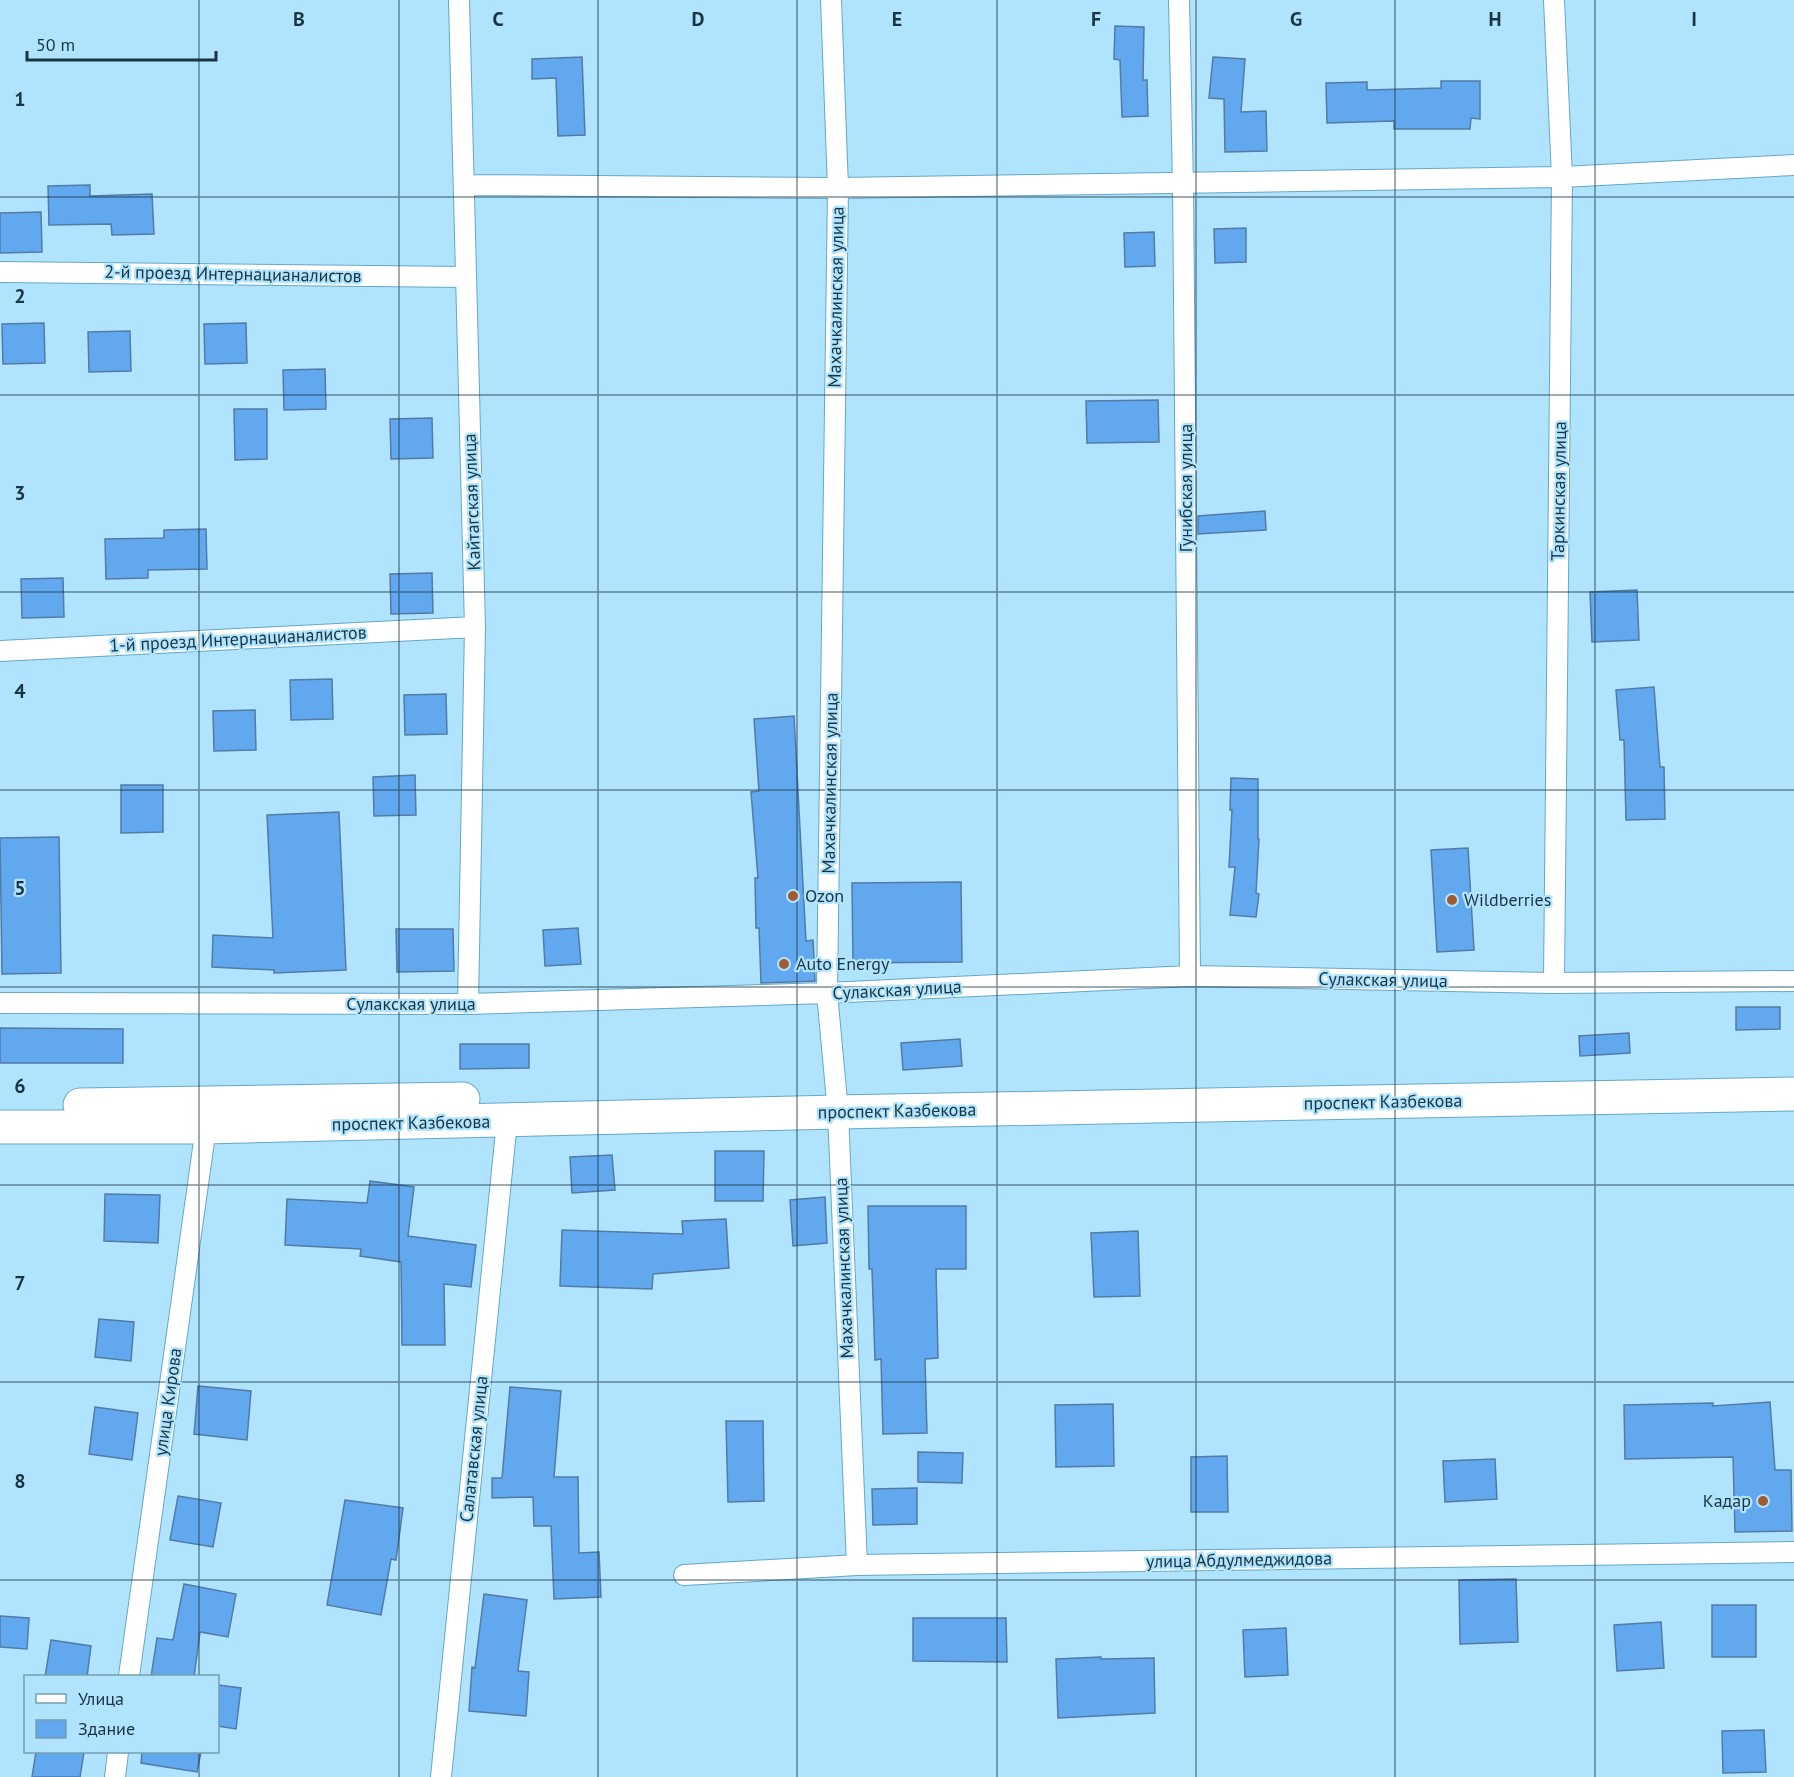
<svg xmlns="http://www.w3.org/2000/svg" width="1794" height="1777" viewBox="0 0 1794 1777" font-family="'PT Sans',sans-serif">
	<rect width="100%" height="100%" fill="#b0e4fe"/>
	<!-- building -->
	<path fill="#62a8ef" stroke="#527ba6" stroke-width="1.5" d="M 1115,26 L 1144,27 L 1143,80 L 1147,80 L 1148,116 L 1122,117 L 1120,60 L 1114,59 Z
		M 582,57 L 585,135 L 558,136 L 556,78 L 532,79 L 532,59 Z
		M 1213,57 L 1245,59 L 1241,112 L 1266,111 L 1267,151 L 1225,152 L 1224,99 L 1209,98 Z
		M 1441,81 L 1480,81 L 1480,119 L 1471,118 L 1470,129 L 1394,129 L 1394,121 L 1327,123 L 1326,83 L 1367,82 L 1367,90 L 1441,88 Z
		M 90,185 L 90,196 L 152,194 L 154,234 L 112,235 L 111,224 L 49,225 L 48,186 Z
		M 41,212 L 42,252 L 0,253 L 0,213 Z
		M 1246,228 L 1246,262 L 1215,263 L 1214,229 Z
		M 1154,232 L 1155,266 L 1125,267 L 1124,233 Z
		M 44,323 L 45,363 L 3,364 L 2,324 Z
		M 246,323 L 247,363 L 205,364 L 204,324 Z
		M 130,331 L 131,371 L 89,372 L 88,332 Z
		M 325,369 L 326,409 L 284,410 L 283,370 Z
		M 1158,400 L 1159,442 L 1087,443 L 1086,401 Z
		M 234,409 L 267,409 L 267,459 L 235,460 Z
		M 432,418 L 433,458 L 391,459 L 390,419 Z
		M 1265,511 L 1266,530 L 1198,534 L 1198,516 Z
		M 206,529 L 207,569 L 148,570 L 148,578 L 106,579 L 105,539 L 164,538 L 164,530 Z
		M 432,573 L 433,613 L 391,614 L 390,574 Z
		M 63,578 L 64,617 L 22,618 L 21,579 Z
		M 1637,590 L 1639,640 L 1592,642 L 1590,592 Z
		M 332,679 L 333,719 L 291,720 L 290,680 Z
		M 1654,687 L 1660,767 L 1664,767 L 1665,819 L 1626,820 L 1624,740 L 1620,740 L 1616,690 Z
		M 446,694 L 447,734 L 405,735 L 404,695 Z
		M 255,710 L 256,750 L 214,751 L 213,711 Z
		M 794,716 L 806,941 L 813,940 L 815,981 L 761,983 L 759,928 L 756,928 L 755,878 L 758,878 L 751,792 L 759,791 L 754,719 Z
		M 415,775 L 416,815 L 374,816 L 373,777 Z
		M 1231,778 L 1258,779 L 1258,839 L 1259,839 L 1256,893 L 1259,894 L 1256,917 L 1230,915 L 1235,867 L 1229,867 L 1232,810 L 1230,810 Z
		M 121,785 L 163,785 L 163,832 L 121,833 Z
		M 339,812 L 346,970 L 274,973 L 274,970 L 212,967 L 213,935 L 273,938 L 267,815 Z
		M 59,837 L 61,973 L 2,974 L 0,838 Z
		M 1468,848 L 1474,950 L 1437,952 L 1431,850 Z
		M 961,882 L 962,962 L 853,963 L 852,883 Z
		M 578,928 L 581,964 L 545,966 L 543,930 Z
		M 396,929 L 453,929 L 454,971 L 397,972 Z
		M 1736,1007 L 1780,1007 L 1780,1029 L 1736,1030 Z
		M 0,1028 L 123,1029 L 123,1063 L 0,1063 Z
		M 1629,1033 L 1630,1053 L 1580,1056 L 1579,1036 Z
		M 960,1039 L 962,1066 L 903,1070 L 901,1043 Z
		M 460,1044 L 529,1044 L 529,1068 L 460,1069 Z
		M 715,1151 L 764,1151 L 763,1201 L 715,1201 Z
		M 612,1155 L 615,1190 L 572,1193 L 570,1157 Z
		M 370,1181 L 414,1187 L 408,1236 L 476,1245 L 471,1287 L 444,1284 L 445,1345 L 402,1345 L 401,1262 L 360,1256 L 361,1249 L 285,1245 L 287,1199 L 367,1203 Z
		M 105,1194 L 160,1195 L 158,1243 L 104,1241 Z
		M 825,1197 L 827,1243 L 793,1246 L 790,1200 Z
		M 868,1206 L 966,1206 L 966,1269 L 936,1269 L 938,1358 L 925,1359 L 927,1433 L 883,1434 L 881,1359 L 875,1360 L 872,1269 L 869,1269 Z
		M 726,1219 L 729,1268 L 653,1274 L 652,1289 L 560,1286 L 562,1230 L 683,1234 L 682,1221 Z
		M 1138,1231 L 1140,1296 L 1094,1297 L 1091,1233 Z
		M 99,1319 L 134,1322 L 131,1361 L 95,1357 Z
		M 198,1386 L 251,1391 L 247,1440 L 194,1434 Z
		M 510,1387 L 561,1391 L 554,1477 L 578,1477 L 579,1553 L 599,1552 L 601,1597 L 554,1599 L 551,1526 L 534,1526 L 533,1497 L 492,1498 L 492,1478 L 502,1478 Z
		M 1770,1402 L 1775,1470 L 1791,1470 L 1792,1531 L 1735,1532 L 1733,1457 L 1625,1459 L 1624,1405 L 1713,1403 L 1713,1406 Z
		M 1113,1404 L 1114,1466 L 1056,1467 L 1055,1405 Z
		M 95,1407 L 138,1413 L 132,1460 L 89,1454 Z
		M 726,1421 L 763,1421 L 764,1501 L 728,1502 Z
		M 918,1452 L 963,1453 L 962,1483 L 918,1482 Z
		M 1227,1456 L 1228,1512 L 1191,1512 L 1191,1457 Z
		M 1495,1459 L 1497,1499 L 1445,1502 L 1443,1461 Z
		M 917,1488 L 917,1524 L 873,1525 L 872,1489 Z
		M 178,1496 L 221,1503 L 213,1547 L 170,1540 Z
		M 345,1500 L 403,1508 L 396,1560 L 391,1559 L 381,1615 L 327,1605 Z
		M 1516,1579 L 1518,1642 L 1460,1644 L 1459,1580 Z
		M 184,1584 L 236,1594 L 228,1637 L 200,1632 L 194,1677 L 151,1677 L 157,1638 L 173,1640 Z
		M 484,1594 L 527,1600 L 518,1671 L 529,1672 L 526,1716 L 469,1711 L 472,1667 L 475,1668 Z
		M 1712,1605 L 1756,1605 L 1756,1657 L 1712,1657 Z
		M 0,1616 L 29,1618 L 27,1649 L 0,1647 Z
		M 913,1618 L 1006,1618 L 1007,1662 L 913,1661 Z
		M 1661,1622 L 1664,1668 L 1617,1671 L 1614,1625 Z
		M 1286,1628 L 1288,1675 L 1245,1677 L 1243,1630 Z
		M 51,1640 L 91,1646 L 87,1677 L 45,1677 Z
		M 1101,1657 L 1101,1659 L 1154,1658 L 1155,1713 L 1058,1718 L 1056,1659 Z
		M 218,1685 L 241,1688 L 236,1729 L 218,1726 Z
		M 1764,1730 L 1766,1772 L 1723,1773 L 1722,1731 Z
		M 36,1752 L 84,1752 L 80,1777 L 32,1777 Z
		M 142,1752 L 201,1752 L 197,1772 L 141,1763 Z"/>
	<g fill="none" stroke-linecap="round" stroke-linejoin="round">
		<defs>
			<path id="street" d="M 459,0 L 475,627 L 468,1004
				M 831,0 L 838,188 L 827,993 L 838,1112 L 857,1565
				M 1179,0 L 1183,183 L 1190,976
				M 1554,0 L 1562,177 L 1554,983
				M 464,185 L 838,188 L 1562,177 L 1794,165
				M 0,272 L 466,277
				M 0,651 L 475,627
				M 0,1003 L 468,1004 L 827,993 L 1190,976 L 1554,983 L 1794,981
				M 684,1575 L 857,1565 L 1794,1552
				M 129,1676 L 206,1127
				M 115,1777 L 118,1752
				M 441,1777 L 507,1121"/>
			<path id="highway" d="M 80,1105 L 463,1099
				M 0,1127 L 206,1127 L 838,1112 L 1794,1094"/>
		</defs>
		<!-- street casing -->
		<use href="#street" stroke="#66a7c6" stroke-width="22"/>
		<!-- highway casing -->
		<use href="#highway" stroke="#66a7c6" stroke-width="35"/>
		<!-- street -->
		<use href="#street" stroke="#fff" stroke-width="20"/>
		<!-- highway -->
		<use href="#highway" stroke="#fff" stroke-width="33"/>
	</g>
	<!-- grid -->
	<path fill="none" stroke="#1a3542" stroke-width="1.5" stroke-opacity="0.55" d="M 199,0 L 199,1676M 399,0 L 399,1777M 598,0 L 598,1777M 797,0 L 797,1777M 997,0 L 997,1777M 1196,0 L 1196,1777M 1395,0 L 1395,1777M 1595,0 L 1595,1777M 0,197 L 1794,197M 0,395 L 1794,395M 0,592 L 1794,592M 0,790 L 1794,790M 0,987 L 1794,987M 0,1185 L 1794,1185M 0,1382 L 1794,1382M 0,1580 L 1794,1580M 199,1752 L 199,1777"/>
	<!-- markers -->
	<g fill="#a15b30" stroke="#b0e4fe" stroke-width="2">
		<circle cx="793" cy="896" r="6"/>
		<circle cx="1452" cy="900" r="6"/>
		<circle cx="784" cy="964" r="6"/>
		<circle cx="1763" cy="1501" r="6"/>
	</g>
	<g text-anchor="middle" stroke-width="4.5" stroke-linejoin="round" paint-order="stroke">
		<!-- street labels -->
		<g font-size="18" fill="#1a3542" stroke="#b0e4fe">
			<text transform="translate(233 274) rotate(1)" y="6">2-й проезд Интернацианалистов</text>
			<text transform="translate(836 297) rotate(-89)" y="6">Махачкалинская улица</text>
			<text transform="translate(1186 488) rotate(-90)" y="6">Гунибская улица</text>
			<text transform="translate(1559 491) rotate(-89)" y="6">Таркинская улица</text>
			<text transform="translate(472 502) rotate(-92)" y="6">Кайтагская улица</text>
			<text transform="translate(238 639) rotate(-3)" y="6">1-й проезд Интернацианалистов</text>
			<text transform="translate(830 783) rotate(-89)" y="6">Махачкалинская улица</text>
			<text transform="translate(1383 980) rotate(1)" y="6">Сулакская улица</text>
			<text transform="translate(897 990) rotate(-3)" y="6">Сулакская улица</text>
			<text x="411" y="1010">Сулакская улица</text>
			<text transform="translate(1383 1102) rotate(-1)" y="6">проспект Казбекова</text>
			<text transform="translate(897 1111) rotate(-1)" y="6">проспект Казбекова</text>
			<text transform="translate(411 1123) rotate(-1)" y="6">проспект Казбекова</text>
			<text transform="translate(844 1268) rotate(-92)" y="6">Махачкалинская улица</text>
			<text transform="translate(168 1402) rotate(-82)" y="6">улица Кирова</text>
			<text transform="translate(474 1449) rotate(-84)" y="6">Салатавская улица</text>
			<text transform="translate(1239 1560) rotate(-1)" y="6">улица Абдулмеджидова</text>
		</g>
		<!-- poi labels -->
		<g font-size="18" fill="#1a3542" stroke="#b0e4fe" text-anchor="start">
			<text x="805" y="902">Ozon</text>
			<text x="1464" y="906">Wildberries</text>
			<text x="796" y="970">Auto Energy</text>
			<text x="1751" y="1507" text-anchor="end">Кадар</text>
		</g>
	</g>
	<g font-size="20" text-anchor="middle" font-weight="bold" fill="#1a3542" stroke="#b0e4fe" stroke-width="4.5" stroke-linejoin="round" paint-order="stroke">
		<text x="299" y="26">B</text>
		<text x="498" y="26">C</text>
		<text x="698" y="26">D</text>
		<text x="897" y="26">E</text>
		<text x="1096" y="26">F</text>
		<text x="1296" y="26">G</text>
		<text x="1495" y="26">H</text>
		<text x="1694" y="26">I</text>
		<text x="20" y="106">1</text>
		<text x="20" y="303">2</text>
		<text x="20" y="500">3</text>
		<text x="20" y="698">4</text>
		<text x="20" y="895">5</text>
		<text x="20" y="1093">6</text>
		<text x="20" y="1290">7</text>
		<text x="20" y="1488">8</text>
	</g>
	<!-- legend -->
	<rect x="24" y="1675" width="195" height="78" fill="#b0e4fe" stroke="#749eb3" stroke-width="1.5"/>
	<rect x="36" y="1694" width="30" height="9" fill="#ffffff" stroke="#749eb3" stroke-width="1.5"/>
	<text x="78" y="1705" font-size="18" fill="#1a3542">Улица</text>
	<rect x="36" y="1720" width="30" height="18" fill="#62a8ef" stroke="#749eb3" stroke-width="1.5"/>
	<text x="78" y="1735" font-size="18" fill="#1a3542">Здание</text>
	<!-- scale -->
	<path d="M27 51v9h189v-9" fill="none" stroke="#1a3542" stroke-width="3"/>
	<text x="36" y="51" font-size="18" fill="#1a3542" stroke="#b0e4fe" stroke-width="4.5" paint-order="stroke">50 m</text>
</svg>
